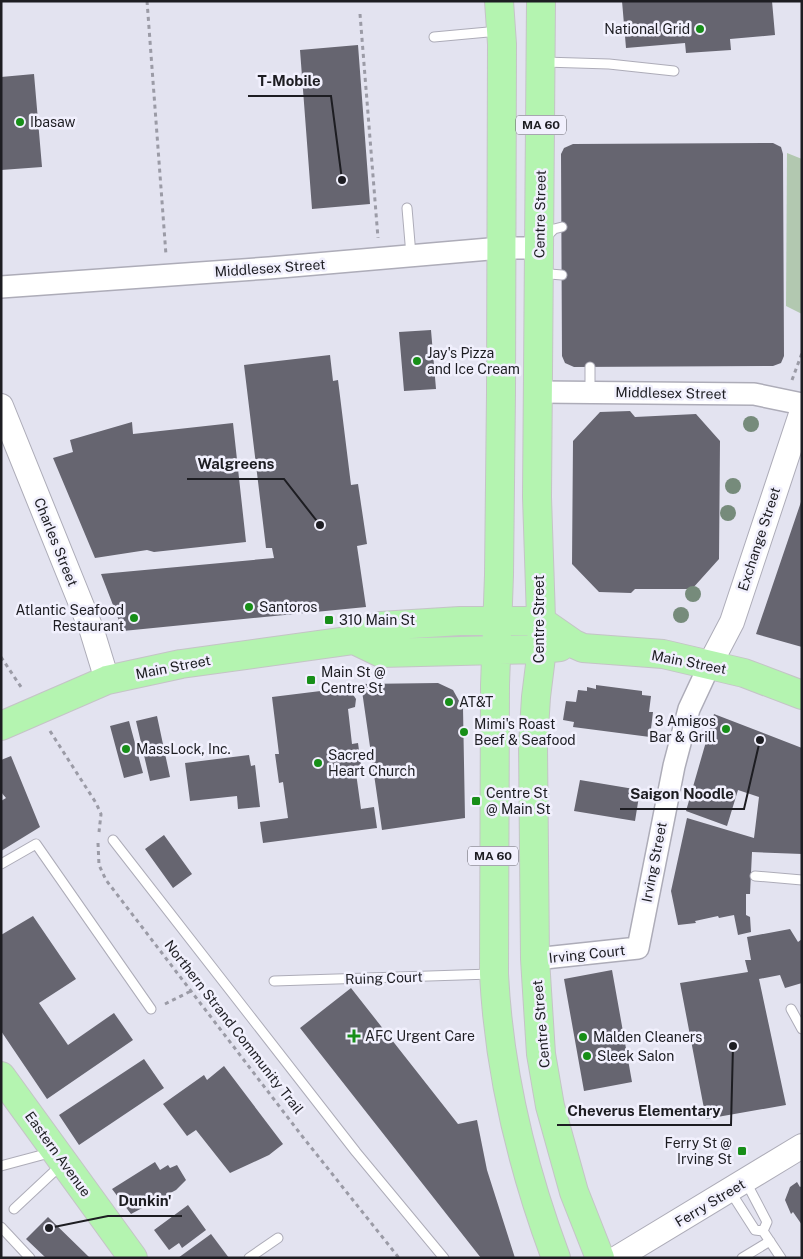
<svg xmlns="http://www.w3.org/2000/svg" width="803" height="1259" viewBox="0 0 803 1259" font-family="'Public Sans',sans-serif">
	<rect width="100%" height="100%" fill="#e3e3f0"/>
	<!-- green -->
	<path fill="#b2c8b0" d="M 787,153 L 802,159 L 802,314 L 786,306 Z"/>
	<!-- building -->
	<path fill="#666570" d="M 622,1 L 772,1 L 775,35 L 730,39 L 731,50 L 686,53 L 685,43 L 626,48 Z
		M 358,45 L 370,204 L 312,209 L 300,50 Z
		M 34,74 L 42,167 L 1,170 L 1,77 Z
		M 773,143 L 781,147 L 783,154 L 784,356 L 781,363 L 773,366 L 574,367 L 565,363 L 562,356 L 561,154 L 564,148 L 573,144 Z
		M 431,330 L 436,389 L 404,391 L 399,332 Z
		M 330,355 L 333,381 L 338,380 L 351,485 L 358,484 L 367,544 L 357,546 L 366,607 L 123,631 L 101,574 L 274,558 L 272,548 L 266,548 L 244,365 Z
		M 630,411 L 635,417 L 696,414 L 720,441 L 719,559 L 692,589 L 635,589 L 631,593 L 599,592 L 572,564 L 573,441 L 600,412 Z
		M 132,422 L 133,434 L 233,423 L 246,542 L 154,552 L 147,550 L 95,558 L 53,458 L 73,452 L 70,440 Z
		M 802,499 L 802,647 L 756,634 Z
		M 438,683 L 453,690 L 463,708 L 465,818 L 382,830 L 361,684 Z
		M 596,685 L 642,691 L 642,695 L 651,696 L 649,712 L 653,712 L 650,737 L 573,727 L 574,722 L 563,720 L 566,701 L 576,702 L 578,690 L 587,691 L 587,687 L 596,689 Z
		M 345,688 L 346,692 L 352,693 L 356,699 L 355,707 L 348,709 L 352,744 L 358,743 L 362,772 L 356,773 L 361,809 L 374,807 L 377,828 L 263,843 L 260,822 L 288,818 L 283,782 L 279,783 L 275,754 L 279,754 L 272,697 Z
		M 714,714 L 802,748 L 802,854 L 752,852 L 750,894 L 746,894 L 746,915 L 750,917 L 751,932 L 738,935 L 734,915 L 719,918 L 718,916 L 695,921 L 696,923 L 678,925 L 671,891 L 687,818 L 754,838 L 759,797 L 738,790 L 727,826 L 686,811 Z
		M 157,716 L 170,777 L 150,781 L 136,721 Z
		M 129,721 L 143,773 L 124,778 L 110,726 Z
		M 249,755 L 251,766 L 255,765 L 260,807 L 238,809 L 237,796 L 190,801 L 185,763 Z
		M 11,756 L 40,827 L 1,851 L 1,801 L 6,798 L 1,792 L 1,760 Z
		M 580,780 L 640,790 L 635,821 L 574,811 Z
		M 164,835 L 192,874 L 173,888 L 145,849 Z
		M 33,916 L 76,979 L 39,1003 L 68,1045 L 114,1013 L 133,1040 L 47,1099 L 1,1031 L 1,935 Z
		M 790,929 L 798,942 L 802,939 L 802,983 L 785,988 L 780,975 L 759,979 L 786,1105 L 706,1119 L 680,983 L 748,972 L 745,960 L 751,960 L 747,937 Z
		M 612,970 L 632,1082 L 584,1091 L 564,979 Z
		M 351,988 L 458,1124 L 477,1120 L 487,1170 L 515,1258 L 481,1258 L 300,1028 Z
		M 144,1059 L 164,1088 L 79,1145 L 59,1115 Z
		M 224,1066 L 283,1144 L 269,1155 L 230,1173 L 196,1130 L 187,1136 L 163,1104 L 204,1075 L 207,1080 Z
		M 155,1162 L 160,1170 L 168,1165 L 170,1168 L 177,1165 L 186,1180 L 176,1190 L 131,1214 L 112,1189 Z
		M 797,1182 L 800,1187 L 802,1186 L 802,1225 L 793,1212 L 791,1214 L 785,1200 L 790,1187 Z
		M 188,1205 L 206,1230 L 182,1248 L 179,1243 L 169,1250 L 154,1230 Z
		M 48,1217 L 90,1258 L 46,1258 L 26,1239 Z
		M 211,1234 L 229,1258 L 178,1258 Z"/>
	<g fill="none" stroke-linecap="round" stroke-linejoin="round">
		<defs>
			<path id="service" d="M 434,37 L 499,31
				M 544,62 L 609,64 L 674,71
				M 407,208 L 411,255
				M 546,237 L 554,229 L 562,227
				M 546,267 L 550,274 L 562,275
				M 590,367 L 590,391
				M 113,840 L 356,1152 L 444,1258
				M 1,864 L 36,844 L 151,1009
				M 755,876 L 802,880
				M 274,981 L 491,974
				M 791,1009 L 802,1029
				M 1,1166 L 53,1152
				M 746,1182 L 767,1222 L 763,1231
				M 730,1191 L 755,1230 L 763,1231 L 781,1258
				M 14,1209 L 61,1165
				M 1,1227 L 30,1258
				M 249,1258 L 278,1238
				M 742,1258 L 770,1241"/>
			<path id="tertiary" d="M 1,287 L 269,268 L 501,248 L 539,248
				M 539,392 L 754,394 L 802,404
				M 535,959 L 638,948 L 674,766 L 689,709 L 710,664"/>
			<path id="secondary" d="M 1,406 L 92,631 L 107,680
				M 710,664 L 732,622 L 802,411
				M 617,1258 L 802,1146"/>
			<path id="primary" d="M 499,1 L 502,44 L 501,393 L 499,575 L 495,685 L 494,974 C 499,1071 522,1167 556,1258
				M 541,1 L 537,497 L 542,649 L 536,697 L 533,745 L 535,959 L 541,1054 L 550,1106 L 574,1192 L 600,1258
				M 354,640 L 381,653 L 542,649 L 560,647
				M 1,726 L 107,680 L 181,664 L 354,640 L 380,626 L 460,621 L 541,621 L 574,644 L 583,648 L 663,654 L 744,673 L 802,695
				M 1,1076 L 133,1258"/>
		</defs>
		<!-- service casing -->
		<use href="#service" stroke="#adacb8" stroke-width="11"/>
		<!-- tertiary casing -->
		<use href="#tertiary" stroke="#adacb8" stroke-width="24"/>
		<!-- secondary casing -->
		<use href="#secondary" stroke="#adacb8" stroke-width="26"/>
		<!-- primary casing -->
		<use href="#primary" stroke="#c4c4c6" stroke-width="30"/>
		<!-- path -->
		<path stroke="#9b9ba6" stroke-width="3" stroke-dasharray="4 4" stroke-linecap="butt" d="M 147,1 L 166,255
			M 360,14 L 378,238
			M 792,380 L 802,353
			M 1,657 L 23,690
			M 50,731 L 96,803 L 101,814 L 99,832
			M 98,843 L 99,865 L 106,880 L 302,1136 L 399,1258
			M 165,1004 L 191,991"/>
		<!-- service -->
		<use href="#service" stroke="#fff" stroke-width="9"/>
		<!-- tertiary -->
		<use href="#tertiary" stroke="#fff" stroke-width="21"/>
		<!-- secondary -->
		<use href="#secondary" stroke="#fff" stroke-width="24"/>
		<!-- primary -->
		<use href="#primary" stroke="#b4f4b0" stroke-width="28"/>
	</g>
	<!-- trees -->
	<g fill="#768b7b">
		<circle cx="751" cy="424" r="8"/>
		<circle cx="733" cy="486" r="8"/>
		<circle cx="728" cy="513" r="8"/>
		<circle cx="693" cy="594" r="8"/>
		<circle cx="681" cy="615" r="8"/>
	</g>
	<!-- markers -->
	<g fill="#178e18" stroke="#f1f0fd" stroke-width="2">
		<circle cx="700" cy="29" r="5"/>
		<circle cx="20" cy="122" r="5"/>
		<circle cx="417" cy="361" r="5"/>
		<circle cx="249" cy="607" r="5"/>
		<circle cx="134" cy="618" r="5"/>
		<rect x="324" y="615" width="10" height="10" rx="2.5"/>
		<rect x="306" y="675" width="10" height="10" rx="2.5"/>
		<circle cx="449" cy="702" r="5"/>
		<circle cx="726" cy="729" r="5"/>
		<circle cx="464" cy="732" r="5"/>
		<circle cx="126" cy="749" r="5"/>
		<circle cx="318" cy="763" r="5"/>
		<rect x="471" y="796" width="10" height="10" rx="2.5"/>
		<path d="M351.5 1028.5h5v5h5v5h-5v5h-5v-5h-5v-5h5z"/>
		<circle cx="583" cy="1037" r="5"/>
		<circle cx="587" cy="1056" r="5"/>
		<rect x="737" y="1146" width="10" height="10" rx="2.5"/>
	</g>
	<g text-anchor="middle" stroke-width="5" stroke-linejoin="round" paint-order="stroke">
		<!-- shield labels -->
		<g fill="#f1f0fd" stroke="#5d5c64" stroke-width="1">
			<rect x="516" y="115.5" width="50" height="19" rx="4"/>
			<rect x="468" y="846.5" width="50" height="19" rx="4"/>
		</g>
		<g font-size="12" font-weight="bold" fill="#1d1d22">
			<text x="541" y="129">MA 60</text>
			<text x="493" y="860">MA 60</text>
		</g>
		<!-- poi labels -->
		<g font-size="14" fill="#1d1d22" stroke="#f1f0fd" text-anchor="start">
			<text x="690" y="34" text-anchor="end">National Grid</text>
			<text x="30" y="127">Ibasaw</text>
			<text x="427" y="358">Jay's Pizza<tspan x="427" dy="16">and Ice Cream</tspan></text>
			<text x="259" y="612">Santoros</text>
			<text x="124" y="615" text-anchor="end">Atlantic Seafood<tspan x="124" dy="16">Restaurant</tspan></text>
			<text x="339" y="625">310 Main St</text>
			<text x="321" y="677">Main St @<tspan x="321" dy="16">Centre St</tspan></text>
			<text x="459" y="707">AT&amp;T</text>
			<text x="716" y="726" text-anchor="end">3 Amigos<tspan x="716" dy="16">Bar &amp; Grill</tspan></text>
			<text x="474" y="729">Mimi's Roast<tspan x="474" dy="16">Beef &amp; Seafood</tspan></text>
			<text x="136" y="754">MassLock, Inc.</text>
			<text x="328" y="760">Sacred<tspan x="328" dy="16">Heart Church</tspan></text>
			<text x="486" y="798">Centre St<tspan x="486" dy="16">@ Main St</tspan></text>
			<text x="365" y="1041">AFC Urgent Care</text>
			<text x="593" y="1042">Malden Cleaners</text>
			<text x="597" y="1061">Sleek Salon</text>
			<text x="732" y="1148" text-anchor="end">Ferry St @<tspan x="732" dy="16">Irving St</tspan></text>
		</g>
		<!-- street labels -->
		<g font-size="14" fill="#1d1d22" stroke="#f1f0fd">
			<text transform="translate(540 214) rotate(-89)" y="5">Centre Street</text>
			<text transform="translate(270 268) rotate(-4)" y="5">Middlesex Street</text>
			<text transform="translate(671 393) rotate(1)" y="5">Middlesex Street</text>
			<text transform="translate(759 539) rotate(-72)" y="5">Exchange Street</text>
			<text transform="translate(56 542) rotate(68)" y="5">Charles Street</text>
			<text transform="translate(539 619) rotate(-90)" y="5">Centre Street</text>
			<text transform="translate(689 662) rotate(11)" y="5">Main Street</text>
			<text transform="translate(173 667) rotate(-11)" y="5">Main Street</text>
			<text transform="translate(654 862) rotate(-79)" y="5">Irving Street</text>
			<text transform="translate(587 954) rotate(-6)" y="5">Irving Court</text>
			<text transform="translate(384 978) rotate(-2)" y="5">Ruing Court</text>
			<text transform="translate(541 1024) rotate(-95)" y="5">Centre Street</text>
			<text transform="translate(234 1027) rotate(52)" y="5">Northern Strand Community Trail</text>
			<text transform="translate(58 1154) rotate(54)" y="5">Eastern Avenue</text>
			<text transform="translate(710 1203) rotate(-31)" y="5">Ferry Street</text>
		</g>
	</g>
	<!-- callouts -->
	<path fill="none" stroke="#1d1d22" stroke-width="2" d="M342 180L331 96H248M320 525L284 479H187M760 740L744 809H620M733 1046L731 1125H557M49 1228L108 1216H182"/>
	<g fill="#1d1d22" stroke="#f1f0fd" stroke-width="2">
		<circle cx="342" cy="180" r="5"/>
		<circle cx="320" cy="525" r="5"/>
		<circle cx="760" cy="740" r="5"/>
		<circle cx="733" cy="1046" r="5"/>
		<circle cx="49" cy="1228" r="5"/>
	</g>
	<g font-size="15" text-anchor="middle" font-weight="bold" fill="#1d1d22" stroke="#f1f0fd" stroke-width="5" stroke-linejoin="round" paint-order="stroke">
		<text x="289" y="86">T-Mobile</text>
		<text x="236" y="469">Walgreens</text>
		<text x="682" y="799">Saigon Noodle</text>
		<text x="644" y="1116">Cheverus Elementary</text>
		<text x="145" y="1206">Dunkin'</text>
	</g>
	<!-- border -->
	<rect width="803" height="1259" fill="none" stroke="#1d1d22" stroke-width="5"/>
</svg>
